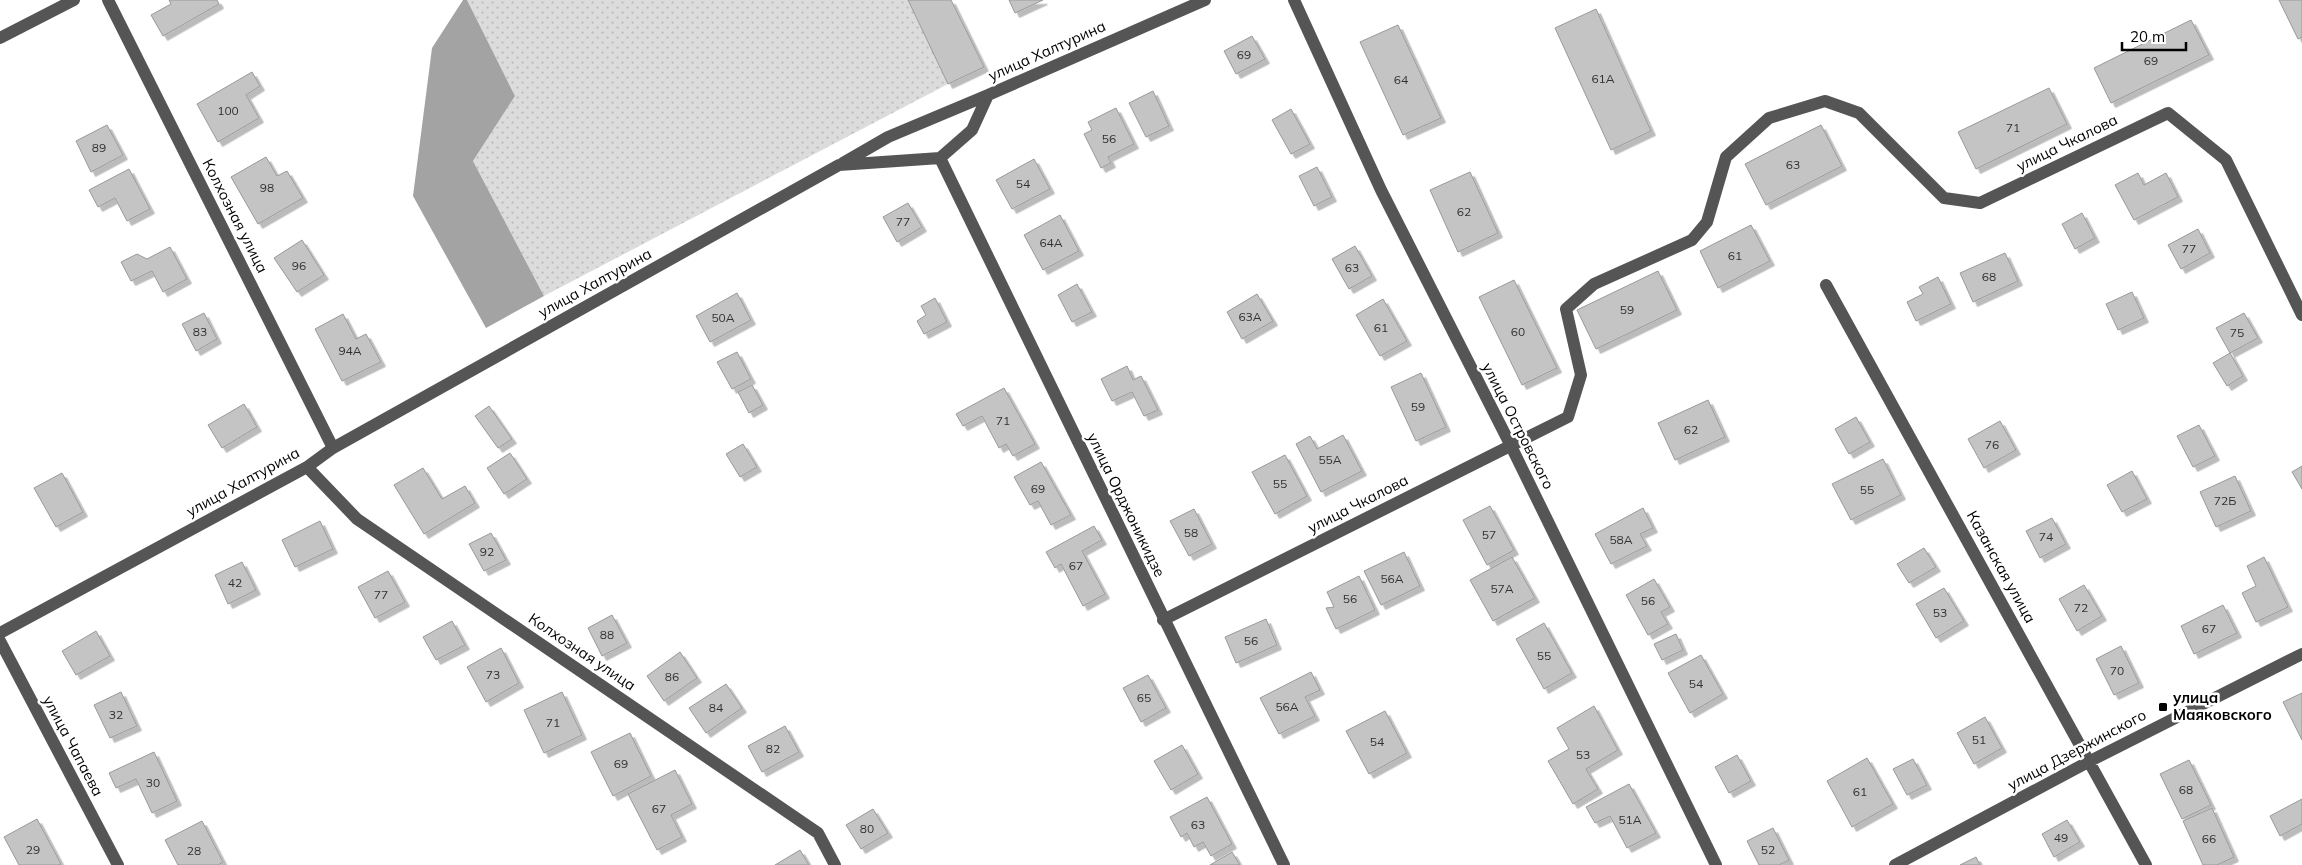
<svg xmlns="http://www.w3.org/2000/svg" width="2302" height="865" viewBox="0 0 2302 865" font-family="Mulish,sans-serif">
	<defs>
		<pattern id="grass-dots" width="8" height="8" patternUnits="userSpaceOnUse" patternTransform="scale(1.25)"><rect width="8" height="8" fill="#dcdcdc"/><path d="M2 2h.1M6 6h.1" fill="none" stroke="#bbb" stroke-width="1.8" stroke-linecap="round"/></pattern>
		<filter id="shadow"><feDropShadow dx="4.5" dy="4.5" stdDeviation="0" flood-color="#0004"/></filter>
	</defs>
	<rect width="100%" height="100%" fill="#fff"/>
	<!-- grass -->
	<path fill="url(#grass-dots)" d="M 467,0 L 908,0 L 948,84 L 544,296 L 473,161 L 515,96 Z"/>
	<!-- water -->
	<path fill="#a3a3a3" d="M 463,0 L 467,0 L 515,96 L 473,161 L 544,296 L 486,328 L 413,196 L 432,48 Z"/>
	<!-- building -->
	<path fill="#c4c4c4" stroke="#999" filter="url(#shadow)" d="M 169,0 L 217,0 L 219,4 L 163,36 L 151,15 L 171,4 Z
		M 908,0 L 951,0 L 984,67 L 948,84 Z
		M 1009,0 L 1043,0 L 1015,13 Z
		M 2279,0 L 2302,0 L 2302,37 L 2298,39 Z
		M 1596,9 L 1651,131 L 1611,150 L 1555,28 Z
		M 2191,20 L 2209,55 L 2111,103 L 2094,68 Z
		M 1398,25 L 1441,118 L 1403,135 L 1360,42 Z
		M 1252,36 L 1265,59 L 1236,74 L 1224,51 Z
		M 252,72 L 260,86 L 246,95 L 259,118 L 218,142 L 197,104 Z
		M 2049,88 L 2067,124 L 1976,169 L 1958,132 Z
		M 1153,91 L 1169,126 L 1146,137 L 1129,103 Z
		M 1116,108 L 1134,144 L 1108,157 L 1111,163 L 1101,168 L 1084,134 L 1092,130 L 1088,122 Z
		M 1291,109 L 1310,144 L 1291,154 L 1272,120 Z
		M 107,125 L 123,155 L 91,172 L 76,141 Z
		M 1821,125 L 1842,166 L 1766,205 L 1745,164 Z
		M 266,157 L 277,176 L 287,171 L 303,198 L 258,224 L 231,177 Z
		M 1034,159 L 1050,189 L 1012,209 L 996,180 Z
		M 1317,167 L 1332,197 L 1314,206 L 1299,176 Z
		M 129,169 L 150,209 L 127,221 L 115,198 L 98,207 L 89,190 Z
		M 1470,172 L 1498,233 L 1458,252 L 1430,190 Z
		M 2138,173 L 2144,185 L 2166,173 L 2178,197 L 2134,220 L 2115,185 Z
		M 908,203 L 922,227 L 897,242 L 883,217 Z
		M 2082,213 L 2095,238 L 2075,249 L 2062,224 Z
		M 1060,215 L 1079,251 L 1043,270 L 1024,235 Z
		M 1751,225 L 1770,261 L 1718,288 L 1700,251 Z
		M 2198,229 L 2210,253 L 2181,269 L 2168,245 Z
		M 302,240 L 324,275 L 297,292 L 274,258 Z
		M 1355,246 L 1372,276 L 1349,289 L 1332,259 Z
		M 170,247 L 187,279 L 163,292 L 152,271 L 131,281 L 121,262 L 137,254 L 147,259 Z
		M 2005,253 L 2018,281 L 1973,302 L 1960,273 Z
		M 1658,271 L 1677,310 L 1596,349 L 1577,310 Z
		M 1938,277 L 1951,304 L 1916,321 L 1907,302 L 1923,294 L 1919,287 Z
		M 1514,280 L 1557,368 L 1522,385 L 1479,297 Z
		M 1077,284 L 1092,312 L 1072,322 L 1058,295 Z
		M 2132,292 L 2144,318 L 2118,330 L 2106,304 Z
		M 737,293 L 751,320 L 710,342 L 696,316 Z
		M 1257,294 L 1273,321 L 1242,339 L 1227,312 Z
		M 935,298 L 947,322 L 924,334 L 917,321 L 926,315 L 921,306 Z
		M 1383,299 L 1407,341 L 1380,356 L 1356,315 Z
		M 204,313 L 217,339 L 196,351 L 182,324 Z
		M 2244,313 L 2258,338 L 2230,353 L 2216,328 Z
		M 343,314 L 356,339 L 366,334 L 381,362 L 342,381 L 315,329 Z
		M 737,352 L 751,379 L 732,389 L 717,362 Z
		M 2230,353 L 2243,376 L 2227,386 L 2213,363 Z
		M 1127,366 L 1133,380 L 1141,376 L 1158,410 L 1144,416 L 1132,392 L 1112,401 L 1101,379 Z
		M 1421,373 L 1446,427 L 1416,441 L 1391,387 Z
		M 752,385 L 763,405 L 749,413 L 738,392 Z
		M 1004,388 L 1035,444 L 1013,456 L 1006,444 L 999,448 L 982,416 L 963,426 L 956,414 Z
		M 1708,400 L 1725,437 L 1675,460 L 1658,423 Z
		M 244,404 L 257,427 L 222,448 L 208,425 Z
		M 489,406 L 512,439 L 498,448 L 475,416 Z
		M 1856,417 L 1870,442 L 1849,454 L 1835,429 Z
		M 2000,421 L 2016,450 L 1984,468 L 1968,439 Z
		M 2199,425 L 2215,456 L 2193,467 L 2177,436 Z
		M 1343,435 L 1362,471 L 1321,492 L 1296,444 L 1310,436 L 1317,449 Z
		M 743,444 L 757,467 L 740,477 L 726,454 Z
		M 510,453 L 527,479 L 504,494 L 487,468 Z
		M 1285,455 L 1307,496 L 1275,514 L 1252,472 Z
		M 1883,459 L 1901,495 L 1851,520 L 1832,484 Z
		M 1041,462 L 1071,515 L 1051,525 L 1038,501 L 1030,505 L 1014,477 Z
		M 2302,466 L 2302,489 L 2292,472 Z
		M 423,468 L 442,499 L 465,486 L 475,503 L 424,534 L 394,485 Z
		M 2132,471 L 2147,499 L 2122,512 L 2107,485 Z
		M 62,473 L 83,512 L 56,527 L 34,488 Z
		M 2235,476 L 2251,511 L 2216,527 L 2200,492 Z
		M 1490,506 L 1514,550 L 1487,565 L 1463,520 Z
		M 1643,508 L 1653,528 L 1640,534 L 1647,546 L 1611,564 L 1595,534 Z
		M 1194,509 L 1212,544 L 1189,556 L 1170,521 Z
		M 2052,518 L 2066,544 L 2040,558 L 2026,531 Z
		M 320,521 L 333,549 L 295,567 L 282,540 Z
		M 1094,526 L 1102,540 L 1082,551 L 1105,594 L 1083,606 L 1061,564 L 1055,568 L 1046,552 Z
		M 491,533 L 506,560 L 484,571 L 469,544 Z
		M 1924,548 L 1936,567 L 1909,583 L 1897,564 Z
		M 1404,552 L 1420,586 L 1381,605 L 1364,571 Z
		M 1512,557 L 1535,598 L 1493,621 L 1470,580 Z
		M 2264,557 L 2288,607 L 2256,622 L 2242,593 L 2256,586 L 2247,566 Z
		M 242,562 L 256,590 L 228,604 L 215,575 Z
		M 388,571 L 405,602 L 375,618 L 358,587 Z
		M 1359,576 L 1375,610 L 1336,629 L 1326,608 L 1334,607 L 1327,592 Z
		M 1654,579 L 1670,607 L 1661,612 L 1668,624 L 1648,635 L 1626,595 Z
		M 2084,585 L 2102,616 L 2077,631 L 2059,599 Z
		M 1944,588 L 1964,621 L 1936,638 L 1916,604 Z
		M 2223,605 L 2237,633 L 2194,654 L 2181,626 Z
		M 612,615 L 627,643 L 602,656 L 588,628 Z
		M 1266,619 L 1277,645 L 1236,663 L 1225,637 Z
		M 452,621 L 465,645 L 436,660 L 423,637 Z
		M 1544,623 L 1572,673 L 1544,689 L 1516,639 Z
		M 96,631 L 110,656 L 76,675 L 62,651 Z
		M 1676,634 L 1683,650 L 1662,660 L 1654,644 Z
		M 2121,646 L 2139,683 L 2114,695 L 2096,659 Z
		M 501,648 L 519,683 L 486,702 L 467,667 Z
		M 680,652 L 697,678 L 664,701 L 647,676 Z
		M 1701,655 L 1723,694 L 1690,713 L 1668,673 Z
		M 1311,672 L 1320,690 L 1305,697 L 1315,716 L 1279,734 L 1260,698 Z
		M 1148,675 L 1166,708 L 1141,722 L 1123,688 Z
		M 726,684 L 742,708 L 706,733 L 689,708 Z
		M 121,692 L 137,726 L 110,738 L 94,705 Z
		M 562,692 L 582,735 L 544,753 L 524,710 Z
		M 2302,693 L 2302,740 L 2283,702 Z
		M 1594,706 L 1618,750 L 1586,769 L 1598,789 L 1573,804 L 1548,761 L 1569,749 L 1557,728 Z
		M 1385,711 L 1407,753 L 1369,774 L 1346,731 Z
		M 1985,717 L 2002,748 L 1974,764 L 1957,733 Z
		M 785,726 L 799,752 L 762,772 L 748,746 Z
		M 630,733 L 651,776 L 613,796 L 591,752 Z
		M 1182,745 L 1198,774 L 1171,790 L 1154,761 Z
		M 154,752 L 177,801 L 152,813 L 136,779 L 116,788 L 109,773 Z
		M 1737,755 L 1751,781 L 1729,793 L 1715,767 Z
		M 1867,758 L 1893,804 L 1852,827 L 1827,781 Z
		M 1913,759 L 1927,785 L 1907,795 L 1893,769 Z
		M 2189,760 L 2211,805 L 2182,819 L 2160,774 Z
		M 675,770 L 692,804 L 671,815 L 682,837 L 657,850 L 628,794 Z
		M 1629,784 L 1656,833 L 1627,848 L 1610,816 L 1595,823 L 1586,807 Z
		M 1207,797 L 1232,844 L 1211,856 L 1203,842 L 1194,847 L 1187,833 L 1181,837 L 1170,817 Z
		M 2302,799 L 2302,824 L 2280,836 L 2270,816 Z
		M 2212,808 L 2234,857 L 2217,865 L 2203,865 L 2183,821 Z
		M 873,809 L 888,833 L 861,849 L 846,825 Z
		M 37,819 L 61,864 L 59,865 L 19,865 L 4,837 Z
		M 2067,820 L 2080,842 L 2054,857 L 2042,834 Z
		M 202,821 L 223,862 L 218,865 L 178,865 L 165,840 Z
		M 1773,828 L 1789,860 L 1779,865 L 1759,865 L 1747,841 Z
		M 800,850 L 809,865 L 775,865 Z
		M 1232,852 L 1240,865 L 1210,865 Z
		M 1976,857 L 1980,865 L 1960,865 Z"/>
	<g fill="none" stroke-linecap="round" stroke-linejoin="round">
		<!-- minor -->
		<path stroke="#555" stroke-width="12" d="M 108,0 L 333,448
			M 1294,0 L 1381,190 L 1511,446 L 1716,865
			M 0,38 L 74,0
			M 940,158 L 1284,865
			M 843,163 L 888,137 L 988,95
			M 1826,285 L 2146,865
			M 307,467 L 357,519 L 818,833 L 835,865
			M 1163,620 L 1568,417 L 1581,375 L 1566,309 L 1594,284 L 1692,240 L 1707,222 L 1726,157 L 1769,118 L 1825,101 L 1859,113 L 1944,198 L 1980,203 L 2168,113 L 2226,160 L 2302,315
			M 0,633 L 307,467 L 333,448 L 839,165 L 940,158 L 972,130 L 988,95 L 1205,0
			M 0,641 L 118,865
			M 1895,865 L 2090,761 L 2302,654"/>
	</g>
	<!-- markers -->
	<rect fill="#000" stroke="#fff" stroke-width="2" x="2158" y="702" width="10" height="10" rx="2.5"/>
	<g text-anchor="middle" stroke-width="5" stroke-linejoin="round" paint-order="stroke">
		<!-- number labels -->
		<g font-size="12" fill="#313131">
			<text x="1244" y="59">69</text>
			<text x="2151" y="65">69</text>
			<text x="1603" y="83">61А</text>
			<text x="1401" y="84">64</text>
			<text x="228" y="115">100</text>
			<text x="2013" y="132">71</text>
			<text x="1109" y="143">56</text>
			<text x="99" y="152">89</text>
			<text x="1793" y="169">63</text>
			<text x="1023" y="188">54</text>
			<text x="267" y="192">98</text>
			<text x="1464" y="216">62</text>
			<text x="903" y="226">77</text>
			<text x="1051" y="247">64А</text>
			<text x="2189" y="253">77</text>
			<text x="1735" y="260">61</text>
			<text x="299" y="270">96</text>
			<text x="1352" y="272">63</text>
			<text x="1989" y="281">68</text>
			<text x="1627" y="314">59</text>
			<text x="1250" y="321">63А</text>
			<text x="723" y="322">50А</text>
			<text x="1381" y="332">61</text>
			<text x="200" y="336">83</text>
			<text x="1518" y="336">60</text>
			<text x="2237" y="337">75</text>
			<text x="350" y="355">94А</text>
			<text x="1418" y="411">59</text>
			<text x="1003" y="425">71</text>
			<text x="1691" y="434">62</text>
			<text x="1992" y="449">76</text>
			<text x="1330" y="464">55А</text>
			<text x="1280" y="488">55</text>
			<text x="1038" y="493">69</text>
			<text x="1867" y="494">55</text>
			<text x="2225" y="505">72Б</text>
			<text x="1191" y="537">58</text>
			<text x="1489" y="539">57</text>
			<text x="2046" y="541">74</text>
			<text x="1621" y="544">58А</text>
			<text x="487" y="556">92</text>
			<text x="1076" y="570">67</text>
			<text x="1392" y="583">56А</text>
			<text x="235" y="587">42</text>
			<text x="1502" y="593">57А</text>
			<text x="381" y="599">77</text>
			<text x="1350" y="603">56</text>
			<text x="1648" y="605">56</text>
			<text x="2081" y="612">72</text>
			<text x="1940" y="617">53</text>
			<text x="2209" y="633">67</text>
			<text x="607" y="639">88</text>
			<text x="1251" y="645">56</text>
			<text x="1544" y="660">55</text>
			<text x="2117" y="675">70</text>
			<text x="493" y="679">73</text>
			<text x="672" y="681">86</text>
			<text x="1696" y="688">54</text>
			<text x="1144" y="702">65</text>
			<text x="1287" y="711">56А</text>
			<text x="716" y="712">84</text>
			<text x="116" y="719">32</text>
			<text x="553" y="727">71</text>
			<text x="1979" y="744">51</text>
			<text x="1377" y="746">54</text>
			<text x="773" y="753">82</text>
			<text x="1583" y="759">53</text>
			<text x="621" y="768">69</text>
			<text x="153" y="787">30</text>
			<text x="2186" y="794">68</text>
			<text x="1860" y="796">61</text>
			<text x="659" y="813">67</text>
			<text x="1630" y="824">51А</text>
			<text x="1198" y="829">63</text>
			<text x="867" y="833">80</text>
			<text x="2061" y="842">49</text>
			<text x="2209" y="843">66</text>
			<text x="33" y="854">29</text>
			<text x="1768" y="854">52</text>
			<text x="194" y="855">28</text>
		</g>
		<!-- street labels -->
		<g font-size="15" fill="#000" stroke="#fff">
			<text transform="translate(1047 51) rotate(-24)" y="5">улица Халтурина</text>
			<text transform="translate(2067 143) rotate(-26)" y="5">улица Чкалова</text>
			<text transform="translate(235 216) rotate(63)" y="5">Колхозная улица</text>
			<text transform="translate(595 283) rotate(-29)" y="5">улица Халтурина</text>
			<text transform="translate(1518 426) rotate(63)" y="5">улица Островского</text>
			<text transform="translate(243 482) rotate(-29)" y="5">улица Халтурина</text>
			<text transform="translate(1358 504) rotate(-27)" y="5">улица Чкалова</text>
			<text transform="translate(1126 505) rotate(64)" y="5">улица Орджоникидзе</text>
			<text transform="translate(2001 567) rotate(61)" y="5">Казанская улица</text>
			<text transform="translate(582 652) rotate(34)" y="5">Колхозная улица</text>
			<text transform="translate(73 746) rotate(62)" y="5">улица Чапаева</text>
			<text transform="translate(2077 750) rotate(-28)" y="5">улица Дзержинского</text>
		</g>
		<!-- poi labels -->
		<g font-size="15" font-weight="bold" fill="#000" stroke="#fff" text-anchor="start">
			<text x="2173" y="703">улица<tspan x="2173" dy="17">Маяковского</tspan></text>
		</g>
	</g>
	<!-- scale -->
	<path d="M2122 42v8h64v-8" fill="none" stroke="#000000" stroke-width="2.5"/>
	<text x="2130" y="42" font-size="15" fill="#000000" stroke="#ffffff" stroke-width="4" paint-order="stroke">20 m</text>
</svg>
